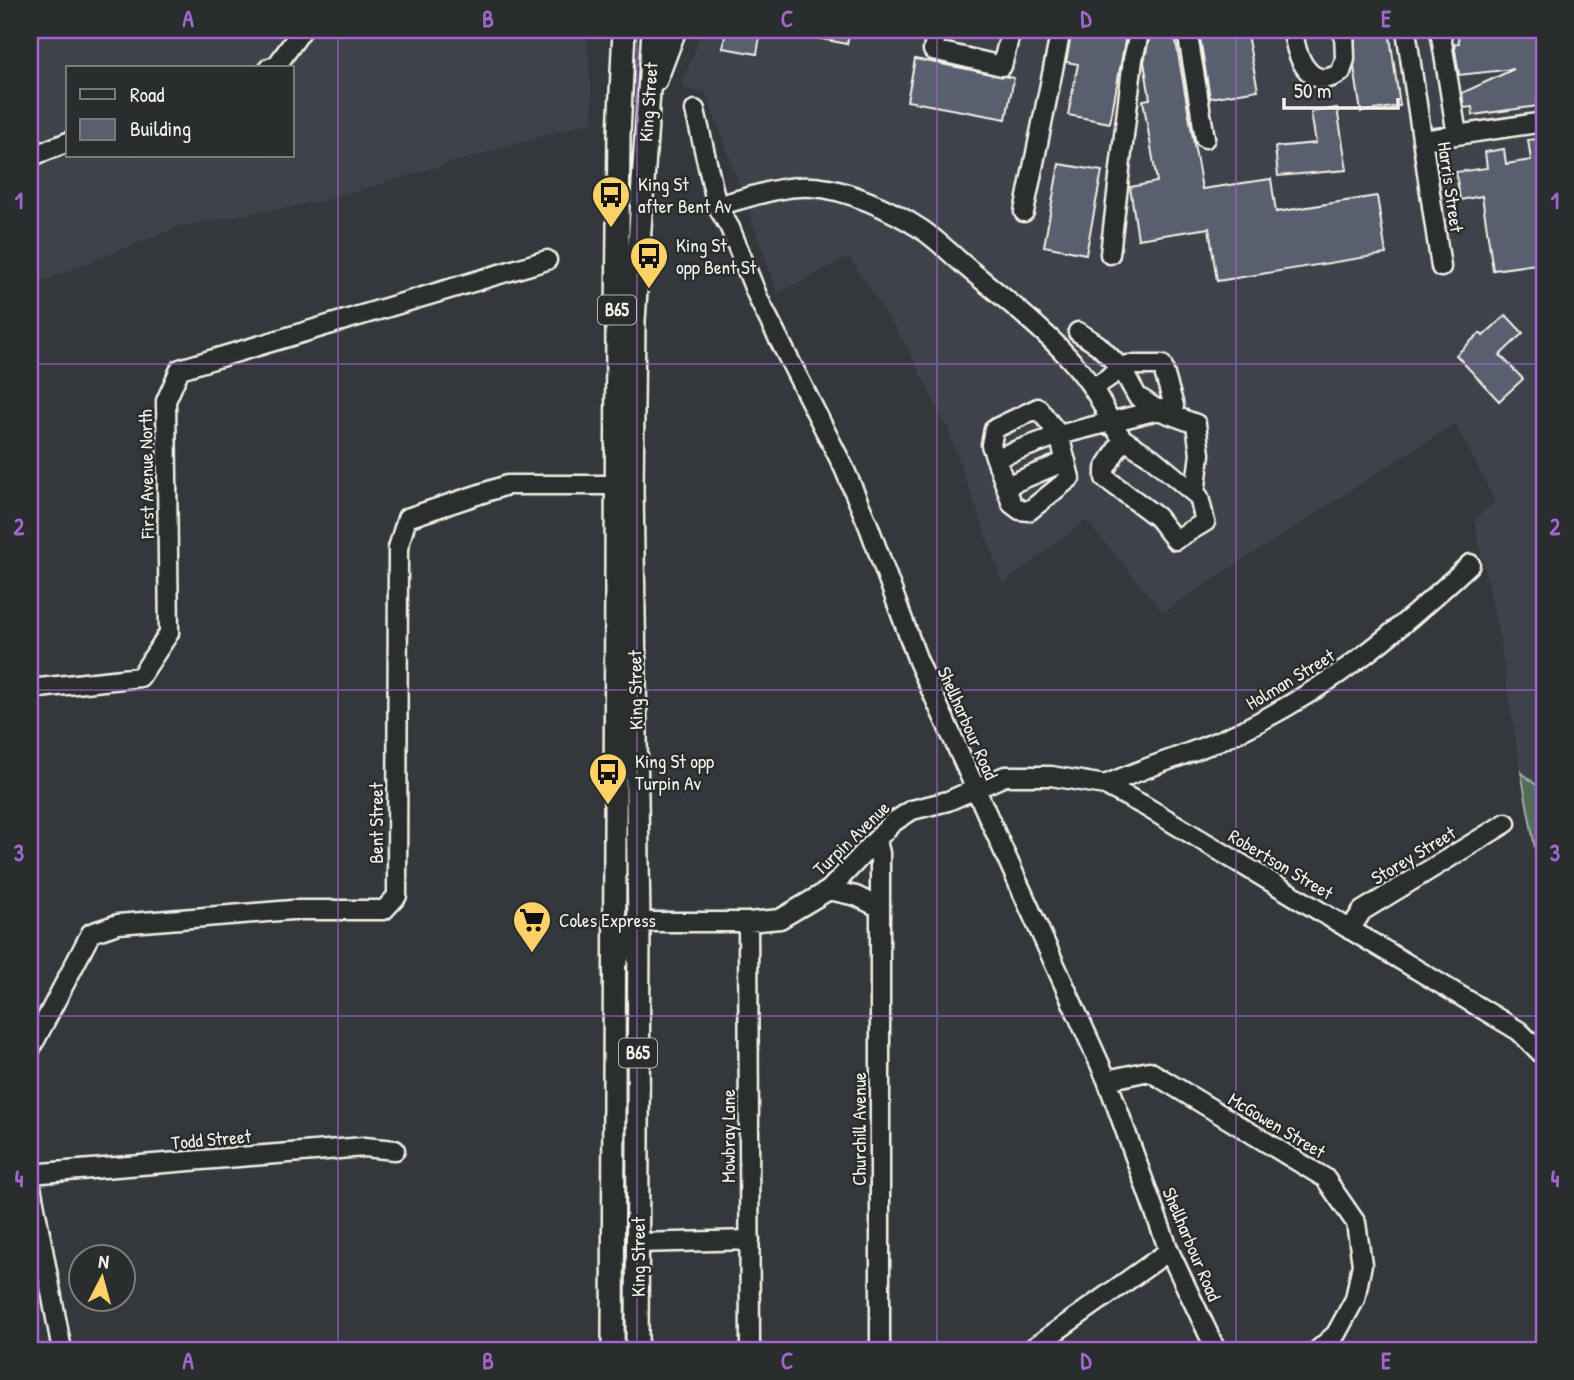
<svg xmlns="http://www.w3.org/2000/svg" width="1574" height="1380" viewBox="0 0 1574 1380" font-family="'Patrick Hand',sans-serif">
	<rect width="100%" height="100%" fill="#34373b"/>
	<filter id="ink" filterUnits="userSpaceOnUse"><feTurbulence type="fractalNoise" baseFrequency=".0143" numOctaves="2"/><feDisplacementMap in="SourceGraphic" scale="14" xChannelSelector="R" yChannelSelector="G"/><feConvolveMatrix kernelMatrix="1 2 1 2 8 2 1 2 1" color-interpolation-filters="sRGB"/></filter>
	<g filter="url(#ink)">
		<!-- built -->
		<path fill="#3f434b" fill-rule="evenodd" d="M 30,30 L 586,30 L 594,121 L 322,201 L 180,226 L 30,286 ZM 68,68 L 292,68 L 292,156 L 68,156 Z
			M 702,30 L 1544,30 L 1544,792 L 1521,772 L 1500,640 L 1474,520 L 1495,501 L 1455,423 L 1163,612 L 1086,520 L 1003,584 L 947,427 L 906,345 L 849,257 L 778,293 L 706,93 L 681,88 Z"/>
		<!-- green -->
		<path fill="#536c5a" stroke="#a4aea1" stroke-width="2" d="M 1521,772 L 1544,792 L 1544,897 Z"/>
		<!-- building -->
		<path fill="#5a5f70" stroke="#f4f1e8" stroke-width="2" d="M 726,30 L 761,30 L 757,54 L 723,48 Z
			M 806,30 L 850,30 L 847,44 L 806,36 Z
			M 1072,30 L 1127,30 L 1110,123 L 1068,115 L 1078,64 L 1066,62 Z
			M 1151,30 L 1174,30 L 1202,189 L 1271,179 L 1276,212 L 1377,196 L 1386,254 L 1217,281 L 1209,228 L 1138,239 L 1130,187 L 1157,182 L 1143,100 L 1150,99 L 1144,62 Z
			M 1246,30 L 1258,90 L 1210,98 L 1200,38 Z
			M 1365,30 L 1389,30 L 1400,106 L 1361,112 L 1354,67 L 1355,32 Z
			M 1457,30 L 1544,30 L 1544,99 L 1537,100 L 1538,106 L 1473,115 L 1472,107 L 1464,108 L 1462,93 L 1514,69 L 1459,75 L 1454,44 L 1459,43 Z
			M 915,59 L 1014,78 L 1006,119 L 907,101 Z
			M 1337,108 L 1347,170 L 1278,176 L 1275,147 L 1316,143 L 1311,112 Z
			M 1544,138 L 1544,263 L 1493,270 L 1482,196 L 1460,200 L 1456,172 L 1487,168 L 1485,152 L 1504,149 L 1506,164 L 1531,160 L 1528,140 Z
			M 1059,164 L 1102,171 L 1086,254 L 1044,246 Z
			M 1506,315 L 1523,333 L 1500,355 L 1523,379 L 1499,401 L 1456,355 L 1480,333 L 1483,336 Z"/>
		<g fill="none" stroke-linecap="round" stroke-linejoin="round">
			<defs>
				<path id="minor" d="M 937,30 L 933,50 L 1002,66 L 1011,30
					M 1187,30 L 1205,138
					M 1293,30 C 1295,55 1310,94 1341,72 L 1345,59 L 1344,30
					M 1406,30 L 1441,267
					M 1440,30 L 1457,135
					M 269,68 L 277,65 L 302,30
					M 695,110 L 717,206 L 730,228 L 759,300 L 844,468 L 869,527 L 918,661 L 1107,1080 L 1169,1251 L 1216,1350
					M 1423,140 L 1544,122
					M 30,157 L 68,142
					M 717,206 C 747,198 781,185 812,187 C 847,189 892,210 921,229 C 939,241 954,257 970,270 C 1018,310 1089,362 1110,422 L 1059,435 L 996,458
					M 1024,212 L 1061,30
					M 1110,254 L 1133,59 L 1140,30
					M 1078,332 L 1098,345 L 1122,369 L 1137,396 L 1158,410 L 1196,424 L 1200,454 L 1195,493
					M 1093,388 L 1127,365 L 1162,365 L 1174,406 L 1110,422
					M 1038,408 L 1059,435 L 1070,478 L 1029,511 L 1020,510 L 1012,504 L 991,445 L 994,429 Z
					M 1110,422 L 1123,439 L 1152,458 L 1199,497 L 1205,522 L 1175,540 L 1157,517 L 1105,478 L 1105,469 L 1123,439
					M 1006,486 L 1066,461
					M 30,689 L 140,677 L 169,633 L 166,401 L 180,369 L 547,260
					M 1105,785 C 1150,765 1198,752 1243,730 C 1334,685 1396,633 1470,564
					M 877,841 L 880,853 L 880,1350
					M 829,890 L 856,896 L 880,908
					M 748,922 L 750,1350
					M 1350,930 L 1362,911 L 1506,823
					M 618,961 L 626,938 L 639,922 L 748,922 L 780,919 L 829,890 L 892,823 L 912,810 L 948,801 L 1005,776 L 1051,776 L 1105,785 L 1143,805 L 1519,1031 L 1544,1056
					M 30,1050 L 91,933 L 118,924 L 292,910 L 384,910 L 397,896 L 398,548 L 407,518 L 507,485 L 616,485
					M 1107,1080 L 1149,1071 L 1325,1178 L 1356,1223 L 1362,1264 L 1355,1299 L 1336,1334 L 1318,1350
					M 30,1174 L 364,1147 L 395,1150
					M 30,1181 L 62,1350
					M 638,1243 L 750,1240
					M 1030,1350 L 1169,1251"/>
				<path id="major" d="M 656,80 L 675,30
					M 613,1350 L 617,324 L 619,134 L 624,30
					M 637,1350 L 639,922 L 632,489 L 634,321 L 653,30"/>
			</defs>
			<!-- minor casing -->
			<use href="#minor" stroke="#f4f1e8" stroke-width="23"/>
			<!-- major casing -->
			<use href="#major" stroke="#f4f1e8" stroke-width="26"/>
			<!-- minor -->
			<use href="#minor" stroke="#2a2d2e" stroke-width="18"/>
			<!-- major -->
			<use href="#major" stroke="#2a2d2e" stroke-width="21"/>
		</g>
	</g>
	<!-- grid -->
	<path fill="none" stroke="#9f67cb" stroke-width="2" stroke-opacity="0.55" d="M 338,30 L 338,1350M 637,30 L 637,1350M 937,30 L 937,1350M 1236,30 L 1236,1350M 30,364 L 1544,364M 30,690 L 1544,690M 30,1016 L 1544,1016"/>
	<!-- icons -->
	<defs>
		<symbol id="bus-pin" viewBox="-11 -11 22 30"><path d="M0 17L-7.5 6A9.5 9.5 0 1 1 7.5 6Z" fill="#ffd166" stroke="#2a2d2e"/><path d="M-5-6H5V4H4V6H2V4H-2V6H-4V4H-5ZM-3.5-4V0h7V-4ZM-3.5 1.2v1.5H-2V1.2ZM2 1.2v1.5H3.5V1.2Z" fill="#111"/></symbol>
		<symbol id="supermarket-pin" viewBox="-11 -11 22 30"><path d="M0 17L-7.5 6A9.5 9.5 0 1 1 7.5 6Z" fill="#ffd166" stroke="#2a2d2e"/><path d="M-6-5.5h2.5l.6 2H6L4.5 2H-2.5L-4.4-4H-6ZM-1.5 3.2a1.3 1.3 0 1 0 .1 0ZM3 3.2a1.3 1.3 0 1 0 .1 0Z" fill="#111"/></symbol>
	</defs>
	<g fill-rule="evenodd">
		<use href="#bus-pin" x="589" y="173" width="44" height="60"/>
		<use href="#bus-pin" x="627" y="234" width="44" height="60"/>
		<use href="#bus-pin" x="586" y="750" width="44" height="60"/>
		<use href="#supermarket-pin" x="510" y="898" width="44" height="60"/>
	</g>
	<g text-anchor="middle" stroke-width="5" stroke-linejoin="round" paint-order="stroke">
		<!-- shield labels -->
		<g fill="#2a2d2e" stroke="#b7b6b0" stroke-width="2">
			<rect x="598" y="295.5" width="38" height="29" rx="5"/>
			<rect x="619" y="1038.5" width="38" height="29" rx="5"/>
		</g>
		<g font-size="18" font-weight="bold" fill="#f4f1e8">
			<text x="617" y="316">B65</text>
			<text x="638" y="1059">B65</text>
		</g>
		<!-- street labels -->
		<g font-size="19" fill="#f4f1e8" stroke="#2a2d2e">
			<text transform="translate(648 102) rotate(-86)" y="7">King Street</text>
			<text transform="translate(1451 187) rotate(82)" y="7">Harris Street</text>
			<text transform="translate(146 474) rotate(-91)" y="7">First Avenue North</text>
			<text transform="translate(1290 679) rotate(-31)" y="7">Holman Street</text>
			<text transform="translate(635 690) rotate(-91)" y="7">King Street</text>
			<text transform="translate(968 723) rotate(66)" y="7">Shellharbour Road</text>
			<text transform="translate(376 823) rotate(-90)" y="7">Bent Street</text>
			<text transform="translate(851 838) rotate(-44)" y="7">Turpin Avenue</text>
			<text transform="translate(1413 855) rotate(-31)" y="7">Storey Street</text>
			<text transform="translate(1281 864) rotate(31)" y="7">Robertson Street</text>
			<text transform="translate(1277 1125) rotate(31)" y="7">McGowen Street</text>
			<text transform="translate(859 1129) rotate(-90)" y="7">Churchill Avenue</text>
			<text transform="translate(728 1136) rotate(-90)" y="7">Mowbray Lane</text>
			<text transform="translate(211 1139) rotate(-5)" y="7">Todd Street</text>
			<text transform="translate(1192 1244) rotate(67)" y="7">Shellharbour Road</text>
			<text transform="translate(638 1257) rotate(-90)" y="7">King Street</text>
		</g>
		<!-- poi labels -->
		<g font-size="19" fill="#f4f1e8" stroke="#2a2d2e" text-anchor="start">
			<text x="638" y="191">King St<tspan x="638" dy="22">after Bent Av</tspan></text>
			<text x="676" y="252">King St<tspan x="676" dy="22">opp Bent St</tspan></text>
			<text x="635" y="768">King St opp<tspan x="635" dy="22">Turpin Av</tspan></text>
			<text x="559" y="927">Coles Express</text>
		</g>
	</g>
	<!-- margin -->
	<rect width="1574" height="1380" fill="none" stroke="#2a2d2e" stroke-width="77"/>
	<!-- legend -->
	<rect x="66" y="66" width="228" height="91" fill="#2a2d2e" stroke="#7b7b78" stroke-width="2"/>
	<rect x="80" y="89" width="35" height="10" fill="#2a2d2e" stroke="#7b7b78" stroke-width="2"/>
	<text x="130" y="102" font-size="21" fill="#f4f1e8">Road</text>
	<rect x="80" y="119" width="35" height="21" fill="#5a5f70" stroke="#7b7b78" stroke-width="2"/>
	<text x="130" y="136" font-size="21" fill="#f4f1e8">Building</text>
	<!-- north arrow -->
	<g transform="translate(102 1278) rotate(6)"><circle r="33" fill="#2a2d2e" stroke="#7b7b78" stroke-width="2"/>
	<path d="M0-5L12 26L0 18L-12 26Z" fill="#ffd166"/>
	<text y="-10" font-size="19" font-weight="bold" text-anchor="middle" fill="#f4f1e8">N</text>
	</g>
	<!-- scale -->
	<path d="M1284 98v10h114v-10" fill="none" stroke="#f4f1e8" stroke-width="3.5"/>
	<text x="1294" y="98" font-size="21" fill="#f4f1e8" stroke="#2a2d2e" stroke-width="5" paint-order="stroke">50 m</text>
	<rect x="38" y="38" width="1498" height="1304" fill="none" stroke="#9f67cb" stroke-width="2.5"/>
	<g font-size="23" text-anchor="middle" font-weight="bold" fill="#9f67cb">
		<text x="188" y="27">A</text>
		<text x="488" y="27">B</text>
		<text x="787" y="27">C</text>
		<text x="1086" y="27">D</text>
		<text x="1386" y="27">E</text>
		<text x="19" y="209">1</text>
		<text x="1555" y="209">1</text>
		<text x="19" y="535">2</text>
		<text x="1555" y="535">2</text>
		<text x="19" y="861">3</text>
		<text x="1555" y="861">3</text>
		<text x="19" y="1187">4</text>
		<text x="1555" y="1187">4</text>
		<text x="188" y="1369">A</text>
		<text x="488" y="1369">B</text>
		<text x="787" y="1369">C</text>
		<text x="1086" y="1369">D</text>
		<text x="1386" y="1369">E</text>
	</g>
</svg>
